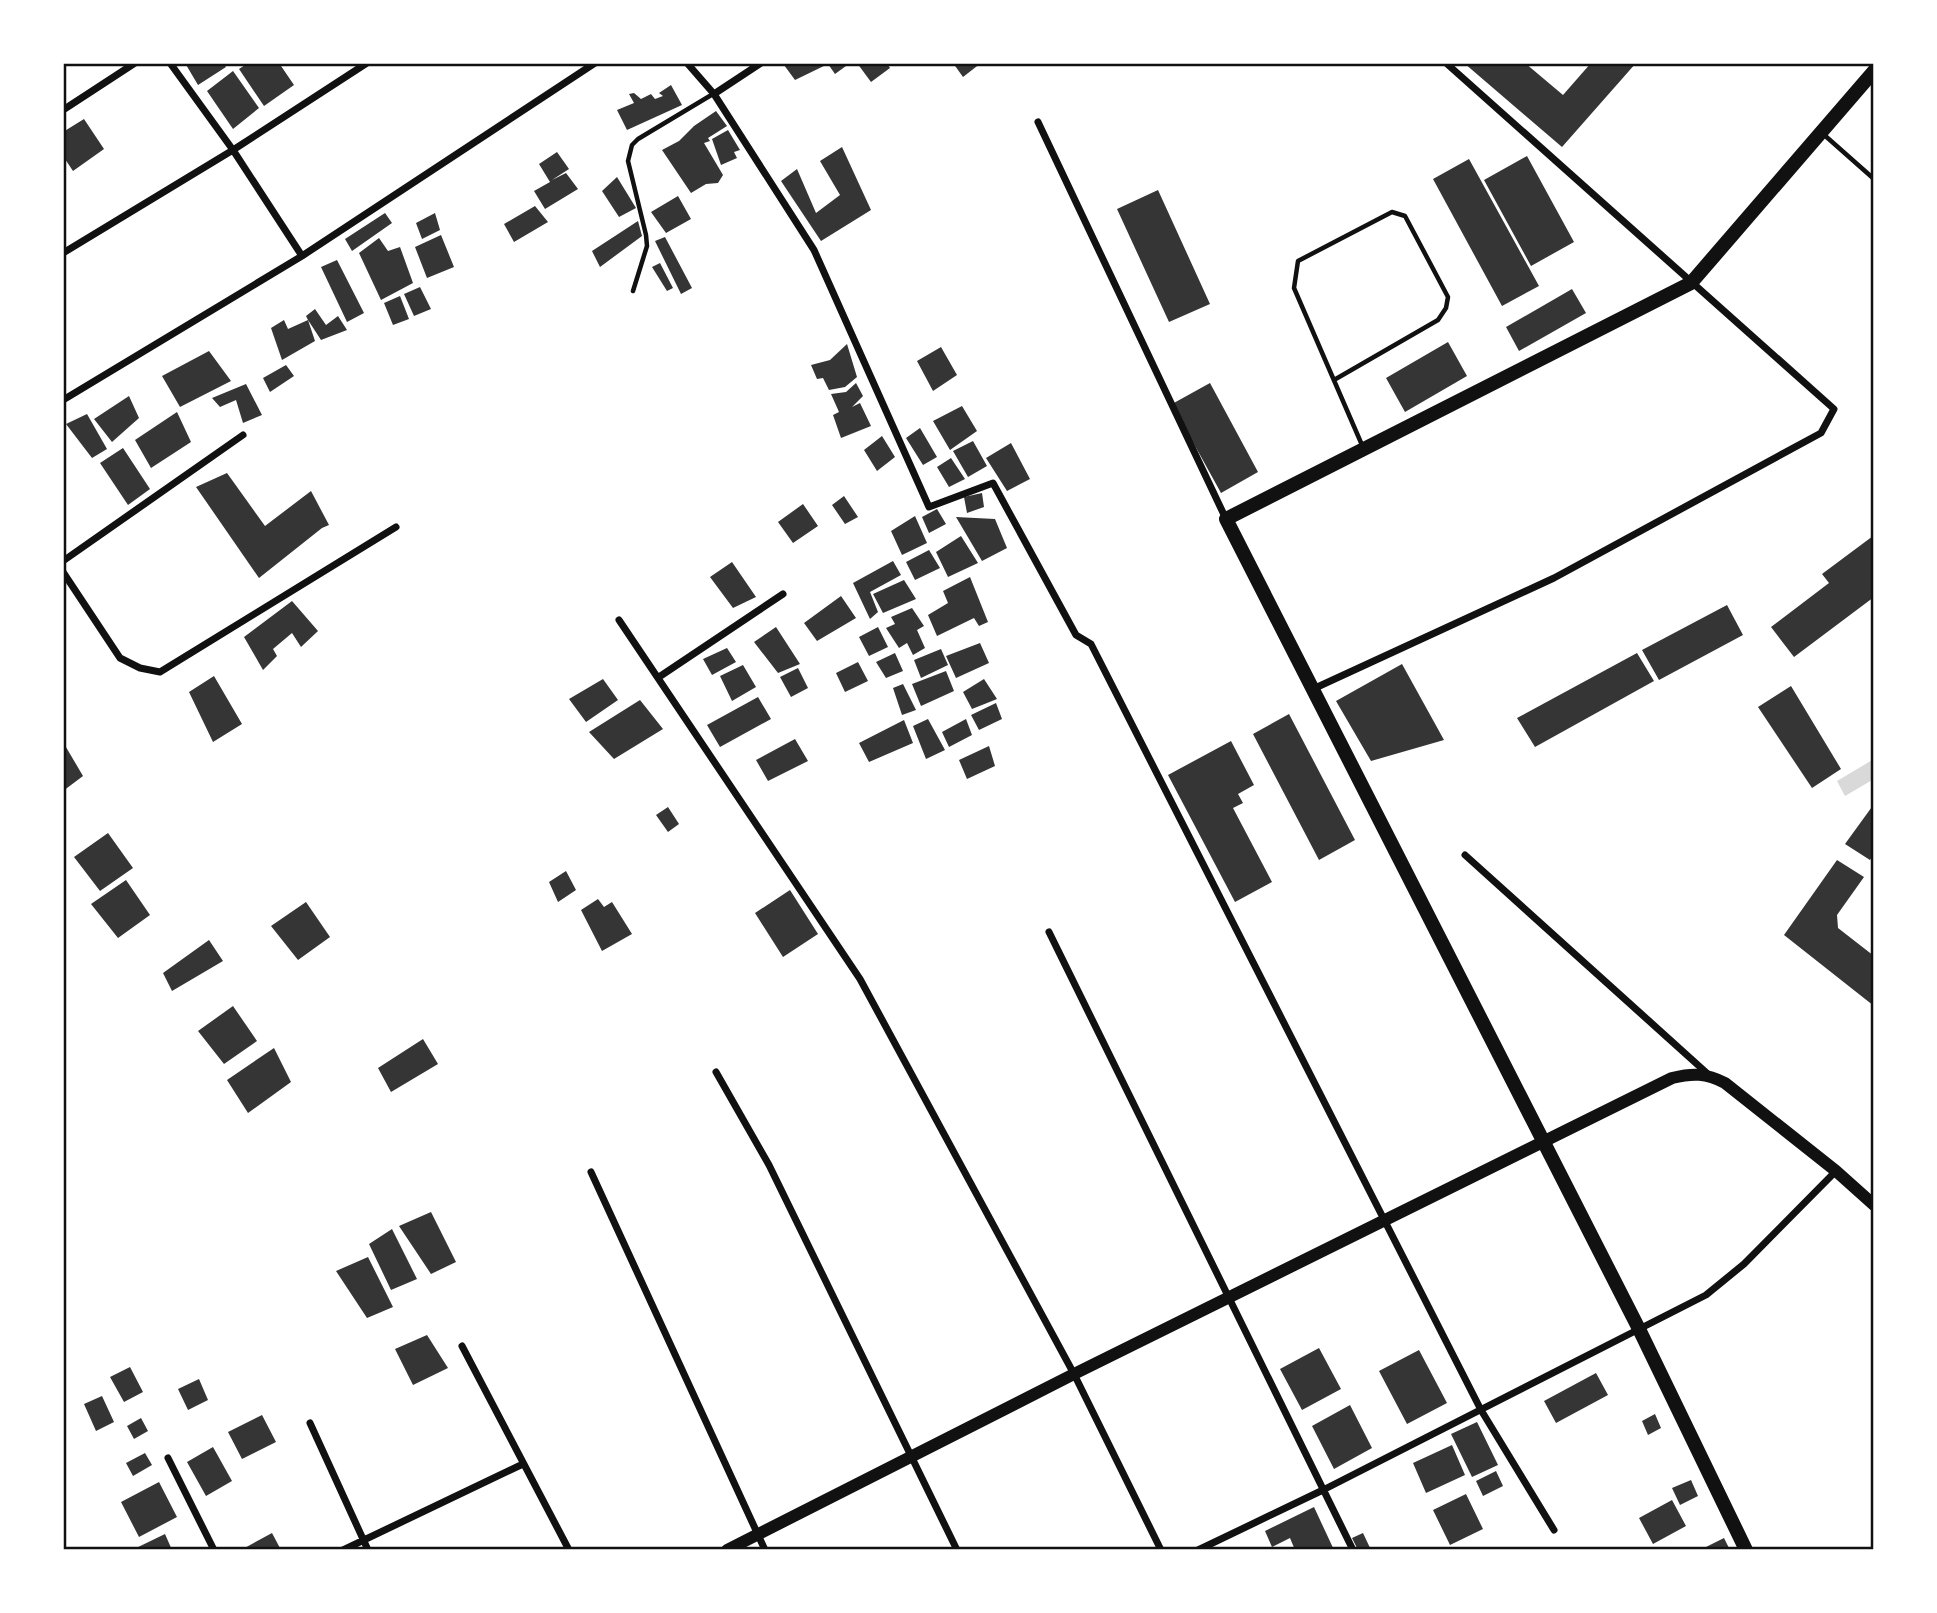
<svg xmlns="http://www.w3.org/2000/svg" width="1937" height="1613" viewBox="0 0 1937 1613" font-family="'Work Sans',sans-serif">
	<rect width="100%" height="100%" fill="#fff"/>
	<!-- water -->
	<path fill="#d9d9d9" d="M 1874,759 L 1874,779 L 1845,796 L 1837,781 Z"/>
	<!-- building -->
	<path fill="#353535" d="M 185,63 L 223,63 L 226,67 L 198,85 Z
		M 248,63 L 279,63 L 294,85 L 264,106 L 239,69 Z
		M 788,63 L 844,63 L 846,66 L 835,74 L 828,64 L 795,80 L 784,65 Z
		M 857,63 L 887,63 L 890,68 L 871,82 Z
		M 953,63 L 981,63 L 963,77 Z
		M 1464,63 L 1525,63 L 1563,95 L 1591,63 L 1636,63 L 1562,147 Z
		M 233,71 L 259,108 L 233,129 L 207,91 Z
		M 671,85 L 682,105 L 627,130 L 617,110 L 634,103 L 629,94 L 634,93 L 641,99 L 651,94 L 655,99 L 663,96 L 659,93 Z
		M 716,111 L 727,126 L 708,138 L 710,141 L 704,143 L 723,175 L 718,183 L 706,184 L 691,193 L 662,150 L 679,141 L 694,126 Z
		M 84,119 L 104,149 L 73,171 L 63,156 L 63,132 Z
		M 728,130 L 740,150 L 734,152 L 737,158 L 721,165 L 712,139 Z
		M 842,147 L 871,210 L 821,241 L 781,181 L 797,169 L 816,213 L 840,195 L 820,161 Z
		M 557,152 L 569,169 L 552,180 L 566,173 L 578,189 L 545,209 L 534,191 L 550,182 L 539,164 Z
		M 1527,156 L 1574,242 L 1531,266 L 1484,180 Z
		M 1469,159 L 1539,286 L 1502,306 L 1433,179 Z
		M 617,177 L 636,208 L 619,217 L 602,191 Z
		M 1158,190 L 1210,304 L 1169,322 L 1117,209 Z
		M 678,196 L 691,219 L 666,233 L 651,212 Z
		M 535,206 L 548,222 L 514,242 L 504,224 Z
		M 385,213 L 392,223 L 352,251 L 345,239 Z
		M 435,213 L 440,230 L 422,239 L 416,223 Z
		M 638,221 L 642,236 L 600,267 L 592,251 Z
		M 441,235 L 454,267 L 427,278 L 415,247 Z
		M 665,237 L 692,288 L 681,294 L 655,241 Z
		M 379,238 L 388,251 L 400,247 L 413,283 L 381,300 L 359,253 Z
		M 337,260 L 364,313 L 347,322 L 321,267 Z
		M 660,263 L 673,288 L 667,291 L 652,267 Z
		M 420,287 L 431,309 L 414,316 L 404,294 Z
		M 1572,289 L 1586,313 L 1519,351 L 1506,327 Z
		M 400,296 L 409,319 L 393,325 L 384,303 Z
		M 315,309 L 326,325 L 338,316 L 347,330 L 321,340 L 308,320 L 315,341 L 282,360 L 271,328 L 284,320 L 288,329 L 308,320 L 306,316 Z
		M 1448,342 L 1467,376 L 1405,412 L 1386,378 Z
		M 847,344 L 857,377 L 845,387 L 829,390 L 823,378 L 817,379 L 811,365 L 830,360 Z
		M 941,347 L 957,375 L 933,391 L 917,361 Z
		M 209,351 L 231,381 L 180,407 L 162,376 Z
		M 286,365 L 294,376 L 270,392 L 263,378 Z
		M 856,383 L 863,396 L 852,407 L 860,403 L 871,426 L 841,438 L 833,415 L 839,412 L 831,394 L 846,392 Z
		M 1210,383 L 1258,472 L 1221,493 L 1172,404 Z
		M 246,384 L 262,415 L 243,423 L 236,400 L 220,407 L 212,398 Z
		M 129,396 L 139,418 L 112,442 L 94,419 Z
		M 962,406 L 977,431 L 950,450 L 933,421 Z
		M 177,412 L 191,442 L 151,468 L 135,440 Z
		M 87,414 L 107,449 L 92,458 L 66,424 Z
		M 920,428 L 937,457 L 923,465 L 906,438 Z
		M 882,436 L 895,457 L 877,471 L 864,450 Z
		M 973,441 L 987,466 L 968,477 L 953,451 Z
		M 1011,443 L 1030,479 L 1007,491 L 986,458 Z
		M 123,448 L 150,489 L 128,505 L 100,463 Z
		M 951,458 L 965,479 L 949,487 L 937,467 Z
		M 227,473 L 265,526 L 311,491 L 329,525 L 322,528 L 259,578 L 196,487 Z
		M 982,493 L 984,507 L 967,513 L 964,497 Z
		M 844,496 L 858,517 L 845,524 L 832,505 Z
		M 803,504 L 818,526 L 793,543 L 778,522 Z
		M 937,509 L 946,524 L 929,533 L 922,517 Z
		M 915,516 L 927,543 L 902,555 L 891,531 Z
		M 956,517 L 995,519 L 1007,548 L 982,561 Z
		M 961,536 L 978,563 L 948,577 L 936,552 Z
		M 1873,536 L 1874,597 L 1794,657 L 1771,627 L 1829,583 L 1822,574 Z
		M 929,550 L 940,568 L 915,580 L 906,562 Z
		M 893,561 L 901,575 L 870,592 L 878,612 L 870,619 L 853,583 Z
		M 732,562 L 756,597 L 733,608 L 710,577 Z
		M 970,577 L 988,622 L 979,626 L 974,618 L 937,636 L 928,615 L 948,603 L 943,591 Z
		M 904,580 L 916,599 L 883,613 L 873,594 Z
		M 841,596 L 856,618 L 817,641 L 804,623 Z
		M 292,601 L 318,631 L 301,647 L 292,633 L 273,649 L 277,656 L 263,670 L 244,637 Z
		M 1727,605 L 1743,635 L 1659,680 L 1642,650 Z
		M 912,608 L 924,626 L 917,630 L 925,648 L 913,655 L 907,643 L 899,648 L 886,628 L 895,624 L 891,617 Z
		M 776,627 L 800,664 L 778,673 L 754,642 Z
		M 878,627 L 888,647 L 869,656 L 859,637 Z
		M 980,643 L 989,663 L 956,678 L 946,656 Z
		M 727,648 L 736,662 L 712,675 L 703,659 Z
		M 941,649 L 948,665 L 921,678 L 914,660 Z
		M 895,653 L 903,671 L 886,678 L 876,662 Z
		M 1637,653 L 1654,681 L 1535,747 L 1517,718 Z
		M 858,662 L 868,681 L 845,692 L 836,673 Z
		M 1402,664 L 1444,740 L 1371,761 L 1336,701 Z
		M 743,665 L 756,687 L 732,701 L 720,676 Z
		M 798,668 L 808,688 L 791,697 L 780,677 Z
		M 946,671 L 954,691 L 921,706 L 912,684 Z
		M 214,676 L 242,724 L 213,742 L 189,692 Z
		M 603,679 L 618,700 L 586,722 L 569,699 Z
		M 984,679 L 997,699 L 972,709 L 963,692 Z
		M 903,684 L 916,710 L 902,715 L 893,688 Z
		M 1791,686 L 1841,769 L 1812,788 L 1758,707 Z
		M 758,697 L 771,719 L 720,747 L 707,725 Z
		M 640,700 L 663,729 L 614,759 L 589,732 Z
		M 996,703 L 1002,719 L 979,730 L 971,715 Z
		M 1289,714 L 1355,840 L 1319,860 L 1253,734 Z
		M 928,719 L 945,750 L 926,759 L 913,726 Z
		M 966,719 L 972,735 L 949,747 L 942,732 Z
		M 904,720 L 913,743 L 869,762 L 859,743 Z
		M 795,739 L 808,761 L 768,781 L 756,760 Z
		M 1231,741 L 1254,785 L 1238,794 L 1243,803 L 1233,808 L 1272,882 L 1235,902 L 1168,775 Z
		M 63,742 L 83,776 L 63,791 Z
		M 989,746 L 995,766 L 967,779 L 959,760 Z
		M 1874,804 L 1874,854 L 1870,860 L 1845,844 Z
		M 668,807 L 679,824 L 668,832 L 656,815 Z
		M 108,833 L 133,868 L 100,891 L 74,857 Z
		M 1837,860 L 1864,877 L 1837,915 L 1838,928 L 1874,956 L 1874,1006 L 1784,935 Z
		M 566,871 L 576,890 L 558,902 L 549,882 Z
		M 126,880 L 150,915 L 118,938 L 91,904 Z
		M 790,890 L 818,934 L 783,957 L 755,913 Z
		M 598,899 L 604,907 L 612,902 L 632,934 L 602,951 L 581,910 Z
		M 306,902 L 330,937 L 298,960 L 271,926 Z
		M 209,940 L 223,961 L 172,991 L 163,973 Z
		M 233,1006 L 257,1041 L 224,1064 L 198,1031 Z
		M 423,1039 L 438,1064 L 391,1092 L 378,1068 Z
		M 274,1048 L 291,1082 L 248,1113 L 227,1080 Z
		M 431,1212 L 456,1262 L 431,1274 L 399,1226 Z
		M 392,1229 L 417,1279 L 391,1290 L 369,1244 Z
		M 368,1257 L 393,1307 L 367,1318 L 336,1271 Z
		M 427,1335 L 448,1368 L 413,1385 L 395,1349 Z
		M 1319,1348 L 1341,1389 L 1302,1410 L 1280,1369 Z
		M 1419,1350 L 1447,1403 L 1407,1424 L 1379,1371 Z
		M 130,1367 L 143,1392 L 124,1402 L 110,1377 Z
		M 1596,1373 L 1608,1395 L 1556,1423 L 1544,1401 Z
		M 199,1379 L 208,1400 L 188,1410 L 178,1389 Z
		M 102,1396 L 114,1422 L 96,1431 L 84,1404 Z
		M 1350,1405 L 1372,1448 L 1334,1469 L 1312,1426 Z
		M 1655,1414 L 1661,1428 L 1648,1435 L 1642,1421 Z
		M 262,1415 L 276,1442 L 242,1459 L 228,1432 Z
		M 141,1418 L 148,1431 L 134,1439 L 127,1426 Z
		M 1477,1422 L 1498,1465 L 1472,1477 L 1451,1434 Z
		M 1452,1445 L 1465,1475 L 1426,1493 L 1413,1463 Z
		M 213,1447 L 232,1481 L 206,1496 L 187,1462 Z
		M 145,1453 L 152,1465 L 133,1476 L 126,1463 Z
		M 1496,1471 L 1503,1486 L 1483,1496 L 1476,1481 Z
		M 1691,1480 L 1698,1496 L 1680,1505 L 1672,1488 Z
		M 159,1482 L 177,1517 L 139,1537 L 121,1502 Z
		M 1466,1494 L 1483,1529 L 1450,1545 L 1433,1510 Z
		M 1672,1500 L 1686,1526 L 1653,1544 L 1639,1518 Z
		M 1314,1507 L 1334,1550 L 1295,1550 L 1290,1538 L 1272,1547 L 1265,1531 Z
		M 272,1533 L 281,1550 L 241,1550 Z
		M 1363,1533 L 1371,1550 L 1358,1550 L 1352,1538 Z
		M 165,1534 L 172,1550 L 132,1550 Z
		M 1724,1538 L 1730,1550 L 1700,1550 Z"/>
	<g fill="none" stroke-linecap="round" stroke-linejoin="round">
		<!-- service -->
		<path stroke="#111" stroke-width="4.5" d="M 1822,133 L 1874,179
			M 633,291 L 647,246 L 646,235 L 628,161 L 632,145 L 638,139 L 713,94
			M 1334,380 L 1438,320 L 1446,308 L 1448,297 L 1405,216 L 1392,212 L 1298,261 L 1294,288 L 1362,445"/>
		<!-- minor -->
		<path stroke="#111" stroke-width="7" d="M 170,63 L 233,150 L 302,256
			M 687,63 L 714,94 L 814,250 L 929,507 L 993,483 L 1076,635 L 1091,644 L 1481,1410 L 1554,1530
			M 714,94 L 761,63
			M 63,110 L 135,63
			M 1038,122 L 1226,519
			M 63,253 L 233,150 L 367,63
			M 63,400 L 302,256 L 595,63
			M 63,561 L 243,435
			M 63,572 L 120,658 L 140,668 L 160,672 L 396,527
			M 619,620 L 860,979 L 1074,1374 L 1161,1550
			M 659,677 L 783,594
			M 1313,689 L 1554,578 L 1821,433 L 1834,409 L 1446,63
			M 1465,855 L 1709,1075
			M 1049,932 L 1353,1550
			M 716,1072 L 769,1165 L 957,1550
			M 591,1172 L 765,1550
			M 462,1346 L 569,1550
			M 310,1423 L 368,1550
			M 168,1458 L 214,1550
			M 343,1550 L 523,1464
			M 1198,1550 L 1323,1490 L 1706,1295 L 1744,1264 L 1836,1171"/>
		<!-- tertiary -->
		<path stroke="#111" stroke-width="12" d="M 727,1550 L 1074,1374 L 1672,1078 C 1693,1073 1706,1073 1725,1083 L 1836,1171 L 1874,1205"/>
		<!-- secondary -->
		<path stroke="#111" stroke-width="14" d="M 1746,1550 L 1639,1329 L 1226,519 L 1691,283 L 1874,71"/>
	</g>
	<!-- border -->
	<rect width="1937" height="1613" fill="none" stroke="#ffffff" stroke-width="130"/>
	<rect x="65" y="65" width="1807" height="1483" fill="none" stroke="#111" stroke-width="2.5"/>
</svg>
